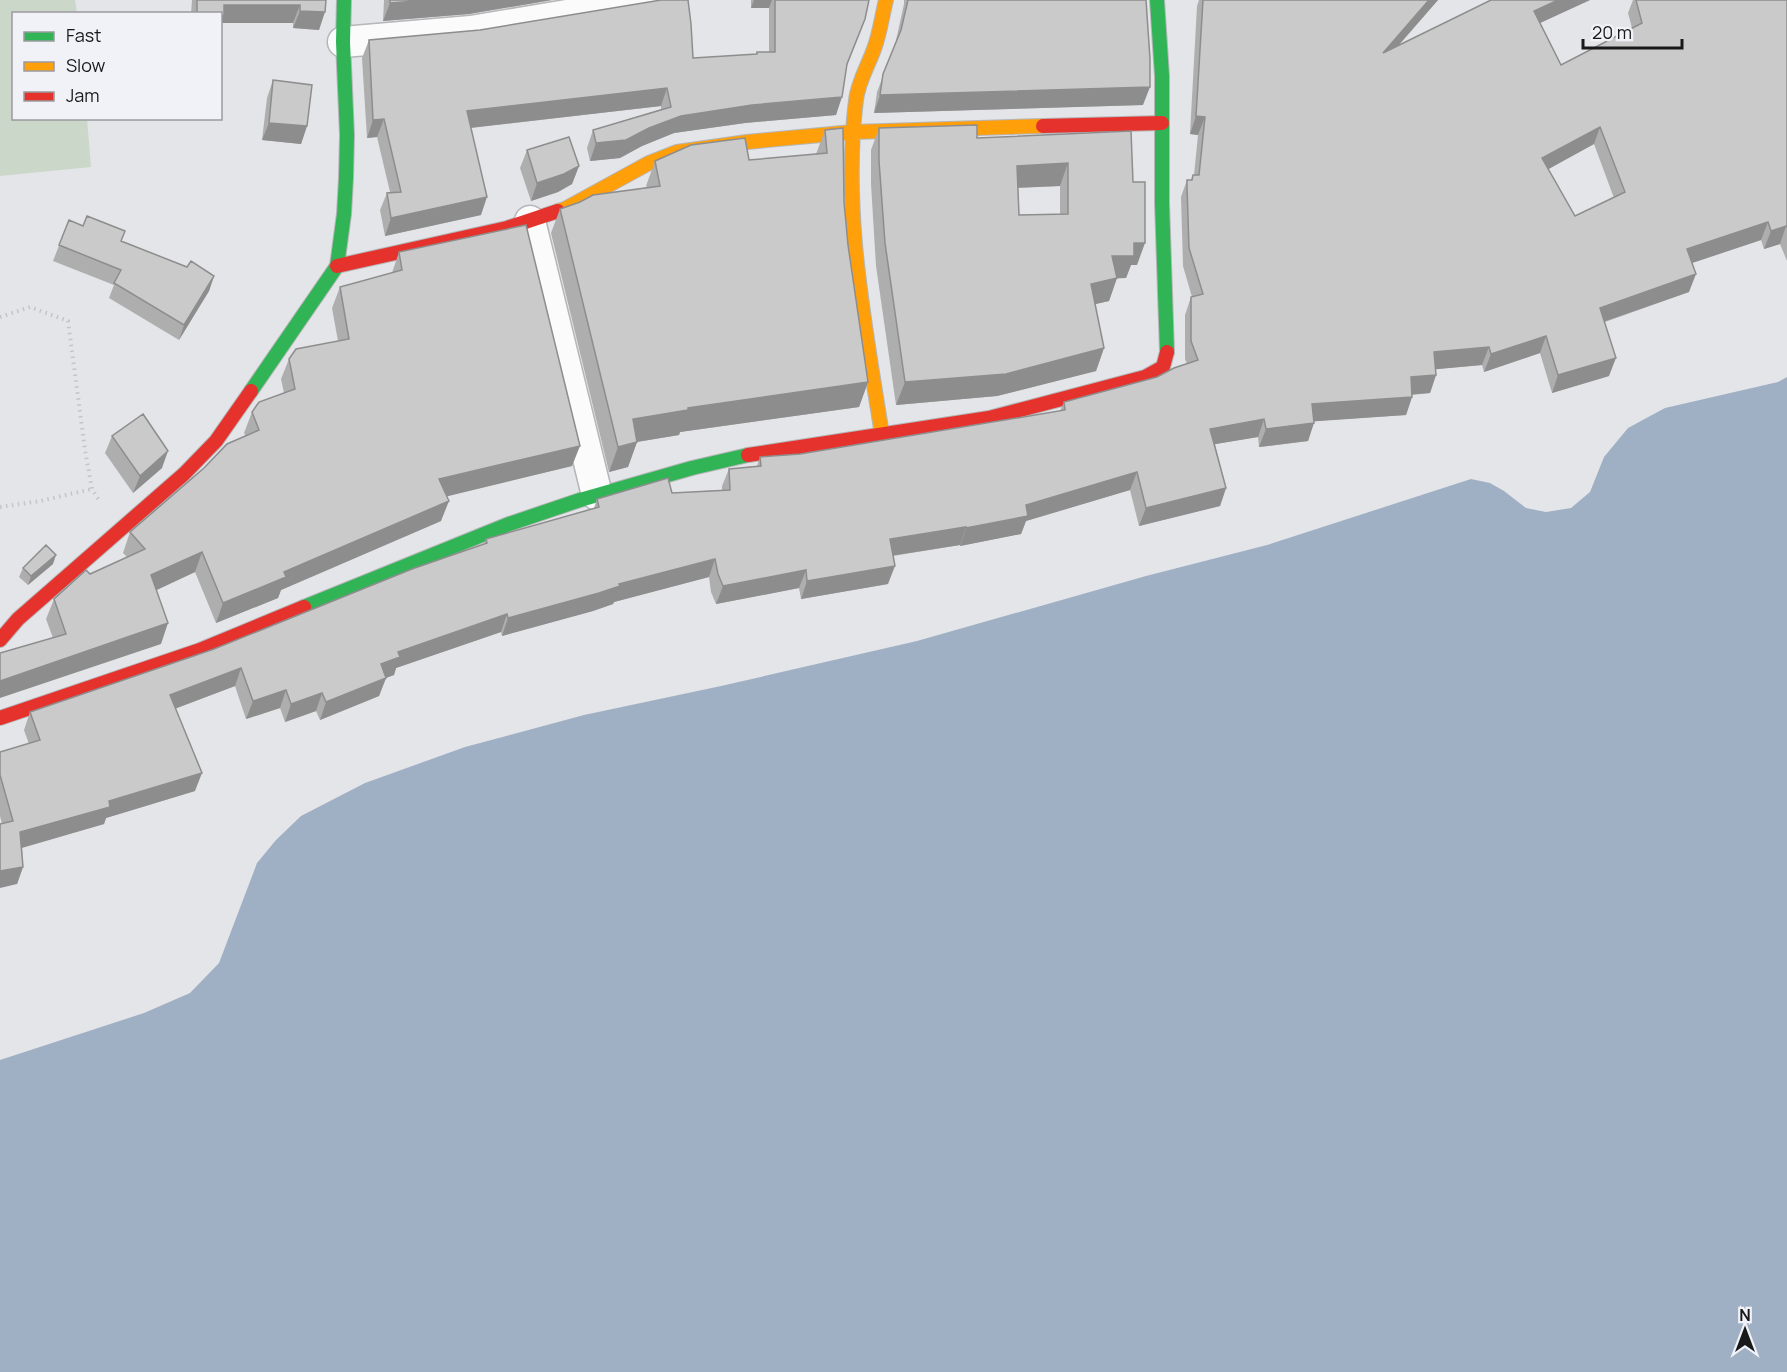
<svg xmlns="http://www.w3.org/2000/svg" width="1787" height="1372" viewBox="0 0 1787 1372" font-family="Manrope,sans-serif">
	<rect width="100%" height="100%" fill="#e4e5e8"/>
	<!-- pitch -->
	<path fill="#cbd7c8" d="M 0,0 L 75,0 L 77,13 L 14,14 L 14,118 L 87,119 L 91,167 L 0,176 Z"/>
	<!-- water -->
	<path fill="#a0b0c4" d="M 1787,377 L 1787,1372 L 0,1372 L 0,1060 L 144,1013 L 190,993 L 219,963 L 257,863 L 276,840 L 301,816 L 365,783 L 465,747 L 584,715 L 721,686 L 917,641 L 1146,576 L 1267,545 L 1471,479 L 1490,483 L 1504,491 L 1526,508 L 1546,512 L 1571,508 L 1590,492 L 1604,457 L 1628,428 L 1665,408 L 1778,382 Z"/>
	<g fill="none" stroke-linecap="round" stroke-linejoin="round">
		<defs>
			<path id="street" d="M 343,42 L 471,31 L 657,0
				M 530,221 L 597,495"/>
			<path id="fast" d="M 1157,0 L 1162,76 L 1162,203 L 1167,352
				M 251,391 L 337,266 L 344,214 L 346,178 L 347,135 L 343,42 L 344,0
				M 304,607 L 509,524 L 580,500 L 692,468 L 748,455"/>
			<path id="slow" d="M 558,211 L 565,209 L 649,163 L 677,152 L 747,142 L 853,132 L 1043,126
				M 882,435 C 865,325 842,212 856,100 C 858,82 868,66 874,49 C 880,33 882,16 886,0"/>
			<path id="jam" d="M 1043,126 L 1162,123
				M 337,266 L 507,228 L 558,211
				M 748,455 L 989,418 L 1145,377 L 1163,367 L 1167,352
				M 0,640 L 18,619 L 184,474 L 216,441 L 251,391
				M 0,718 L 200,650 L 304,607"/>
		</defs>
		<!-- street casing -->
		<use href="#street" stroke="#b5b6b8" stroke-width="33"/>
		<!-- fast casing -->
		<use href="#fast" stroke="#b5b6b8" stroke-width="16"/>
		<!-- slow casing -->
		<use href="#slow" stroke="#b5b6b8" stroke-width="16"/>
		<!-- jam casing -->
		<use href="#jam" stroke="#b5b6b8" stroke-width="16"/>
		<!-- path -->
		<path stroke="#c5c5c6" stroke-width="4" stroke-dasharray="1.5 4.5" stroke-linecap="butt" d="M 0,317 L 30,307 L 68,321 L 85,450 L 92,489 L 100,502
			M 0,507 L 40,501 L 92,489"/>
		<!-- street -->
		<use href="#street" stroke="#fbfbfc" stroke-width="30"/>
		<!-- fast -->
		<use href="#fast" stroke="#30b455" stroke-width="14"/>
		<!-- slow -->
		<use href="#slow" stroke="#ff9f0a" stroke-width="14"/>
		<!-- jam -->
		<use href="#jam" stroke="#e5322d" stroke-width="14"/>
	</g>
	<!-- wall -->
	<path fill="#afaeaf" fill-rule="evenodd" d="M 192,0 L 326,0 L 319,30 L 293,28 L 293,23 L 221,23 L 220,25 L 220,14 L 191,14 Z
		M 384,0 L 552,0 L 469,14 L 383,21 Z
		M 751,0 L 869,0 L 865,19 L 847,66 L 836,115 L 745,123 L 674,133 L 642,146 L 620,158 L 590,161 L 587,148 L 593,130 L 661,109 L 661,106 L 471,128 L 481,215 L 385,236 L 380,210 L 387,193 L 390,192 L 377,137 L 367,138 L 362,58 L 369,40 L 480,30 L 693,58 L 756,54 L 757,52 L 769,52 L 769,8 L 751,8 Z
		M 904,0 L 1146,0 L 1143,105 L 874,113 L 877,92 L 895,45 L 904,4 Z
		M 1199,0 L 1438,0 L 1399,45 L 1491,0 L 1590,0 L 1540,23 L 1561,65 L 1632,28 L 1628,13 L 1633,0 L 1787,0 L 1787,261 L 1780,244 L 1764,249 L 1761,240 L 1692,263 L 1689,292 L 1605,322 L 1609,376 L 1552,393 L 1540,353 L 1484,372 L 1482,365 L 1436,369 L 1436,375 L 1430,393 L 1412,395 L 1412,397 L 1406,415 L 1314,421 L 1308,441 L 1259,447 L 1258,437 L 1215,444 L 1226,488 L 1220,506 L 1139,526 L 1130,490 L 1026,521 L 1021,534 L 960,546 L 960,545 L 893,556 L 888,584 L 801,599 L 799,588 L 716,604 L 711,592 L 709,577 L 614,602 L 613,604 L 593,611 L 502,636 L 501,632 L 396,668 L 394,675 L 386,678 L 379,696 L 320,720 L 316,711 L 285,722 L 280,708 L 246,719 L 235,686 L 176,708 L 195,791 L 106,818 L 104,824 L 22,848 L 23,867 L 17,884 L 0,816 L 0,752 L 29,744 L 24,730 L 30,712 L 214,649 L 484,544 L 486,539 L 594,508 L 597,499 L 672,493 L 722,490 L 722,486 L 729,469 L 757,466 L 760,457 L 800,454 L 1060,411 L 1064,402 L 1157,377 L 1187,364 L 1185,359 L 1185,315 L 1191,297 L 1192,297 L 1183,266 L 1181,197 L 1187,180 L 1191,180 L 1193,175 L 1194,175 L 1198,135 L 1190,134 L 1197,6 ZM 1594,144 L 1614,198 L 1575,216 L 1548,169 Z
		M 273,80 L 307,126 L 301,144 L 262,140 L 267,98 Z
		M 879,128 L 977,138 L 1133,182 L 1137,265 L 1131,265 L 1126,278 L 1117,278 L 1109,301 L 1095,304 L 1104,348 L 1096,371 L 997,396 L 896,405 L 876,266 L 871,184 L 871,150 ZM 1060,186 L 1060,214 L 1019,215 L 1018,188 Z
		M 825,130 L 844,202 L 848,245 L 868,382 L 859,407 L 680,432 L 679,435 L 637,442 L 628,467 L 609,472 L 551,233 L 560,209 L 647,187 L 646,186 L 655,161 L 749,160 L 816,154 Z
		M 527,150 L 579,166 L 572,184 L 558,192 L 531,201 L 520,168 Z
		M 69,220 L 187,267 L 214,276 L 209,291 L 179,340 L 109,298 L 114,285 L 53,261 Z
		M 399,252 L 572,466 L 447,496 L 441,521 L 281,590 L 278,598 L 216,623 L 195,572 L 156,590 L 161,644 L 53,638 L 46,619 L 54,599 L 90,574 L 127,557 L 123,553 L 130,532 L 246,436 L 244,433 L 252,412 L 284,393 L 281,379 L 289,359 L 338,341 L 332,308 L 340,287 L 392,273 Z
		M 112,436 L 162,468 L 133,493 L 105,453 Z
		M 53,564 L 28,585 L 19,577 L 23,568 Z"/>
	<!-- shaded-wall -->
	<path fill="#8e8d8e" d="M 429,0 L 552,0 L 469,14 L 383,21 L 390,3 Z
		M 754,0 L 772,0 L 769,8 L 751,8 Z
		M 1429,0 L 1438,0 L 1376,71 L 1383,53 Z
		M 1558,0 L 1590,0 L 1527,29 L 1534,11 Z
		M 224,5 L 300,5 L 293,23 L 221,23 L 220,25 L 220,14 Z
		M 300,11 L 325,12 L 319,30 L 293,28 Z
		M 1150,87 L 1143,105 L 874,113 L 880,95 Z
		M 667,88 L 661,106 L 460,129 L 467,111 Z
		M 842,97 L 836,115 L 745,123 L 674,133 L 642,146 L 620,158 L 590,161 L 596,143 L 649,128 L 681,116 L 752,105 Z
		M 1196,116 L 1205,117 L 1198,135 L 1190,134 Z
		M 384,119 L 377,137 L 367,138 L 373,120 Z
		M 269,123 L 307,126 L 301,144 L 262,140 Z
		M 1600,127 L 1594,144 L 1536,176 L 1542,158 Z
		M 1068,163 L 1060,186 L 1008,188 L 1017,166 Z
		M 579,166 L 572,184 L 558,192 L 531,201 L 537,183 Z
		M 487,197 L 481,215 L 385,236 L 391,218 Z
		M 1768,222 L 1761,240 L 1680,267 L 1687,249 Z
		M 1786,226 L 1780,244 L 1764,249 L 1771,231 Z
		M 1134,243 L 1145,243 L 1137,265 L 1131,265 L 1126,278 L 1104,279 L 1112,256 Z
		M 1696,274 L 1689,292 L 1594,325 L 1600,308 Z
		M 214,276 L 209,291 L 179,340 L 184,325 Z
		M 1117,278 L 1109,301 L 1083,307 L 1091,284 Z
		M 1546,336 L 1540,353 L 1484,372 L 1491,354 Z
		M 1489,347 L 1482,365 L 1428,370 L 1434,352 Z
		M 1104,348 L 1096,371 L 997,396 L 896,405 L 905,382 Z
		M 1616,358 L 1609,376 L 1552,393 L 1558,375 Z
		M 1436,375 L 1430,393 L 1404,395 L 1411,377 Z
		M 868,382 L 859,407 L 680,432 L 679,435 L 624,444 L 633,419 L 688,408 Z
		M 1412,397 L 1406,415 L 1305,422 L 1312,404 Z
		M 1264,419 L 1258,437 L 1204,446 L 1210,429 Z
		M 1314,423 L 1308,441 L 1259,447 L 1266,429 Z
		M 637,442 L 628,467 L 609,472 L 618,447 Z
		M 580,446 L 572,466 L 432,500 L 439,479 Z
		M 168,451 L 162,468 L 133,493 L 140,476 Z
		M 1137,472 L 1130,490 L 1026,521 L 1021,534 L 960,546 L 966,528 L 1026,505 Z
		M 1226,488 L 1220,506 L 1139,526 L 1146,508 Z
		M 449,501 L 441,521 L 281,590 L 278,598 L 216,623 L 223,603 L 284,572 Z
		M 966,527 L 960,545 L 883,557 L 890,539 Z
		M 202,552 L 195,572 L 144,596 L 151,575 Z
		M 56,555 L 53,564 L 28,585 L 31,576 Z
		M 715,559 L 709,577 L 614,602 L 613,604 L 593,611 L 502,636 L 508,618 L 619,584 Z
		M 895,566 L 888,584 L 801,599 L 807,581 Z
		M 806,570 L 799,588 L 716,604 L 723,586 Z
		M 507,614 L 501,632 L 396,668 L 394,675 L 374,682 L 381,664 L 398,652 Z
		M 168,623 L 161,644 L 0,698 L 0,681 Z
		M 241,668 L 235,686 L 164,713 L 170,695 Z
		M 386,678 L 379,696 L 320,720 L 326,702 Z
		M 286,690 L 280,708 L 246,719 L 253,701 Z
		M 322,693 L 316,711 L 285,722 L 291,704 Z
		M 202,773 L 195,791 L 106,818 L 104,824 L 14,850 L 20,832 L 109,801 Z
		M 23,867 L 17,884 L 0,888 L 0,871 Z"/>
	<!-- building -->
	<path fill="#cbcacb" stroke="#8e8d8e" stroke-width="1.5" fill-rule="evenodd" d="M 197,0 L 326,0 L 325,12 L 300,11 L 300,5 L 224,5 L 224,16 L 220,15 L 220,14 L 197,13 Z
		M 390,0 L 429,0 L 390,3 Z
		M 661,0 L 688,0 L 691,24 L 693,58 L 757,54 L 757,52 L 775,52 L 775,0 L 869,0 L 865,19 L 847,64 L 842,97 L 752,105 L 681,116 L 649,128 L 626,140 L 596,143 L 593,130 L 671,107 L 667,88 L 467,111 L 487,197 L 391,218 L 387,193 L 401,192 L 384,119 L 373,120 L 369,40 L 480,30 Z
		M 908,0 L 1146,0 L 1150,59 L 1150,87 L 880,95 L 883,74 L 901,30 Z
		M 1203,0 L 1429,0 L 1383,53 L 1491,0 L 1558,0 L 1534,11 L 1561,65 L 1642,23 L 1636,0 L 1787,0 L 1787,227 L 1786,226 L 1771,231 L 1768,222 L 1687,249 L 1696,274 L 1600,308 L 1616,358 L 1558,375 L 1546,336 L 1491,354 L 1489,347 L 1434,352 L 1436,375 L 1411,377 L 1412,397 L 1312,404 L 1314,423 L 1266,429 L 1264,419 L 1210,429 L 1226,488 L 1146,508 L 1137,472 L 1026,505 L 1028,516 L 966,528 L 966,527 L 890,539 L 895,566 L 807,581 L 806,570 L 723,586 L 718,574 L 715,559 L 619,584 L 620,586 L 599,593 L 508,618 L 507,614 L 398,652 L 400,657 L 381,664 L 386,678 L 326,702 L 322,693 L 291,704 L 286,690 L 253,701 L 241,668 L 170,695 L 202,773 L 109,801 L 110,807 L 20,832 L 23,867 L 0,871 L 0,824 L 13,821 L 0,775 L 0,752 L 40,740 L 30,712 L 214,649 L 412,569 L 487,543 L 486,539 L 599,507 L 597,499 L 668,478 L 672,493 L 730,490 L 729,469 L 761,466 L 760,457 L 800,454 L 1065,410 L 1064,402 L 1157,377 L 1174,368 L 1198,360 L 1191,341 L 1191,297 L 1203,294 L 1189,248 L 1187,187 L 1187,180 L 1192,180 L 1193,175 L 1199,175 L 1205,117 L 1196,116 ZM 1600,127 L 1625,192 L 1575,216 L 1542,158 Z
		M 273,80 L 312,85 L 307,126 L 269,123 Z
		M 977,125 L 977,138 L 1131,131 L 1133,182 L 1145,182 L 1145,243 L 1134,243 L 1134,256 L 1112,256 L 1117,278 L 1091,284 L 1104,348 L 1006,374 L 905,382 L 885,243 L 879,161 L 879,128 ZM 1068,163 L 1068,214 L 1019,215 L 1017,166 Z
		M 843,128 L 844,202 L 848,245 L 868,382 L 688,408 L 688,410 L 633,419 L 637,442 L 618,447 L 560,209 L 580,202 L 593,195 L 660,186 L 655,161 L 691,145 L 745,138 L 749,160 L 827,153 L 825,130 Z
		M 569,137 L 579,166 L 564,174 L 537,183 L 527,150 Z
		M 87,216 L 125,231 L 121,241 L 187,267 L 191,261 L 214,276 L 184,325 L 114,283 L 121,270 L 59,245 L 69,220 L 83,226 Z
		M 526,225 L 580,446 L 439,479 L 449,501 L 284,572 L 286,577 L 223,603 L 202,552 L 151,575 L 168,623 L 0,681 L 0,653 L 66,634 L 54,599 L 86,570 L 90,574 L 145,549 L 130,532 L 204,468 L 227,444 L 259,430 L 252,412 L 259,402 L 295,389 L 289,359 L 296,349 L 349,339 L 340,287 L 402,270 L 399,252 Z
		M 143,414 L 168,451 L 140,476 L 112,436 Z
		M 46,545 L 56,555 L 31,576 L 23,568 Z"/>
	<!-- legend -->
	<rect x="12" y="12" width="210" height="108" fill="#f0f2f7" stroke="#9a9b9f" stroke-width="1.5"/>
	<rect x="24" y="32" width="30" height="9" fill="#30b455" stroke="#9a9b9f" stroke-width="1.5"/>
	<text x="66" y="42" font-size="18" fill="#18191b">Fast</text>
	<rect x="24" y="62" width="30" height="9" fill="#ff9f0a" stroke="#9a9b9f" stroke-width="1.5"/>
	<text x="66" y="72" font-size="18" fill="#18191b">Slow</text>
	<rect x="24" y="92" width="30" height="9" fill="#e5322d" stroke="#9a9b9f" stroke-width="1.5"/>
	<text x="66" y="102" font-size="18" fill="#18191b">Jam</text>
	<!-- north arrow -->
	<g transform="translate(1745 1330)" stroke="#f0f2f7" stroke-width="4.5" paint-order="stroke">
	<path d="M0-4.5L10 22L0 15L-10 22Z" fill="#18191b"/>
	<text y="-9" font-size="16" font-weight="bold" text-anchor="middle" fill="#18191b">N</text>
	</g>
	<!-- scale -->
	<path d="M1583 39v9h99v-9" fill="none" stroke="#18191b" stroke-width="3"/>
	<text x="1592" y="39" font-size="18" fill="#18191b" stroke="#f0f2f7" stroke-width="4.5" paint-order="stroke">20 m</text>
</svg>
